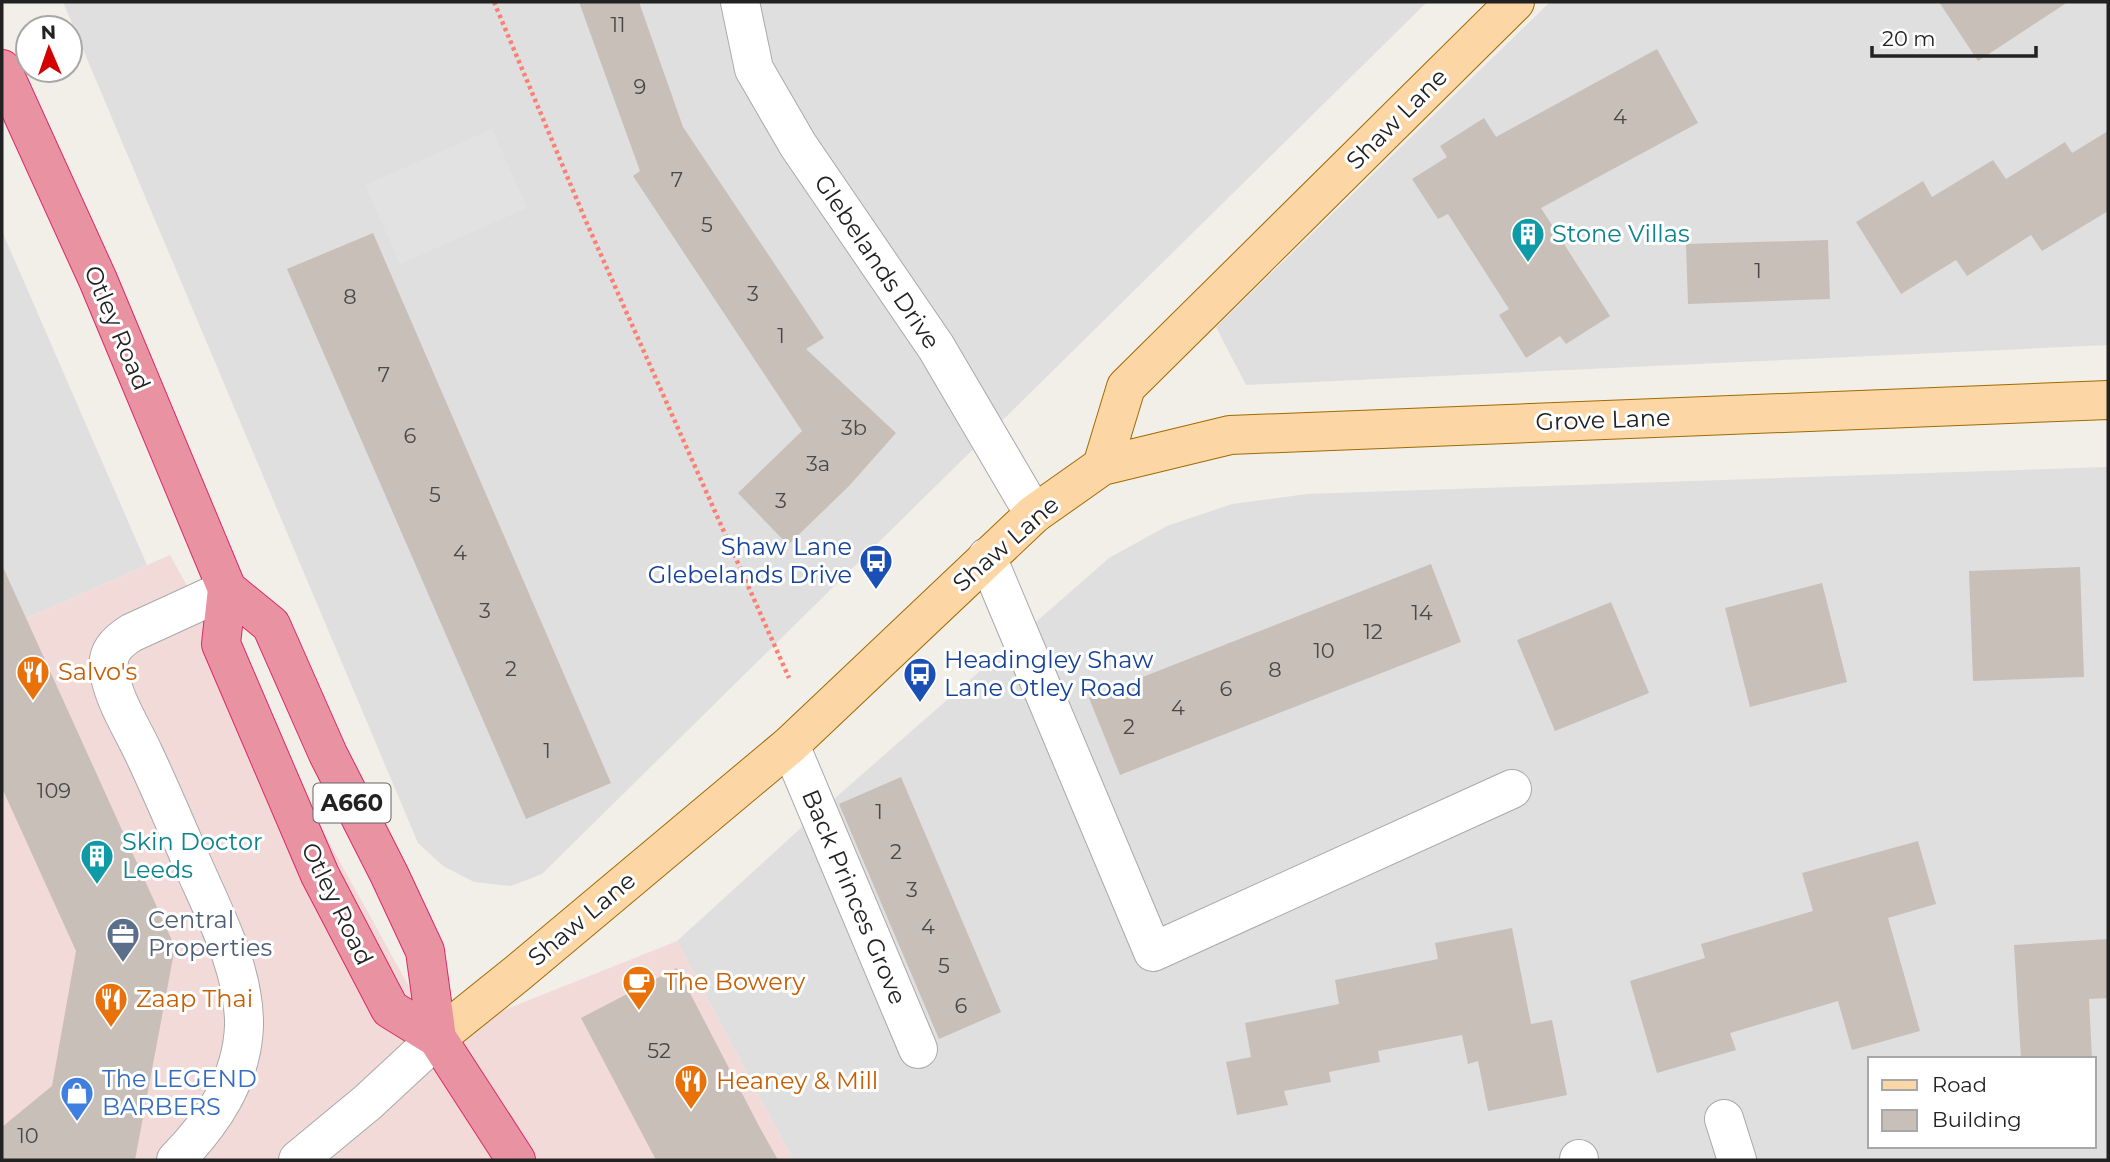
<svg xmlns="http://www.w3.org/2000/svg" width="2110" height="1162" viewBox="0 0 2110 1162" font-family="Montserrat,sans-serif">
	<rect width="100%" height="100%" fill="#f2efe9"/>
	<!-- residential -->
	<path fill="#e0dfdf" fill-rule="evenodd" d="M 63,2 L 1427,2 L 542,874 L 511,886 L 474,882 L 443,866 L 418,843 Z
		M 1550,2 L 2108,2 L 2108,345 L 1246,385 L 1216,327 Z
		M 2,231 L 147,565 L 2,629 Z
		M 2108,467 L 2108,1160 L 793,1160 L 677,941 L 802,827 L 1109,558 L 1167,526 L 1232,504 L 1307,494 ZM 1870,1059 L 2094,1059 L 2094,1146 L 1870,1146 Z"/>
	<!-- commercial -->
	<path fill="#f2dad9" d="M 170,555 L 437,1037 L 677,941 L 793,1160 L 2,1160 L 2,629 Z"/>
	<!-- parking -->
	<path fill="#e2e2e2" d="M 492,129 L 527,208 L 400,264 L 365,185 Z"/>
	<!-- building -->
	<path fill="#c7bfb8" d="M 579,2 L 639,2 L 683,127 L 824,338 L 806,349 L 896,433 L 849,486 L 788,545 L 738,493 L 802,431 L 633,176 L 640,171 Z
		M 1939,2 L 2068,2 L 1978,61 Z
		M 1657,49 L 1698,123 L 1541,208 L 1610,316 L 1566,344 L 1560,336 L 1526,358 L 1499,315 L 1509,309 L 1448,214 L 1438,219 L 1412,179 L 1447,157 L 1440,146 L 1484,118 L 1496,137 Z
		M 2108,131 L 2108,211 L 2042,251 L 2031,235 L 1967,276 L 1956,260 L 1901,294 L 1856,222 L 1923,181 L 1932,197 L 1993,160 L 2006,179 L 2065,142 L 2072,153 Z
		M 373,233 L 611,783 L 526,819 L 287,269 Z
		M 1828,240 L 1830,299 L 1688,304 L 1686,244 Z
		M 1431,564 L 1461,642 L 1120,775 L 1089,698 Z
		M 2,565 L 175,947 L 135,1160 L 2,1160 L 2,1127 L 52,1086 L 76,951 L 2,788 Z
		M 2080,567 L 2084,677 L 1973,681 L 1969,571 Z
		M 1822,583 L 1847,682 L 1750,707 L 1725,608 Z
		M 1611,602 L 1649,693 L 1555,731 L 1517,640 Z
		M 901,777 L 1001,1012 L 939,1039 L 839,804 Z
		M 1918,841 L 1936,904 L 1888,918 L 1920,1031 L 1852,1050 L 1838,1001 L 1730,1033 L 1736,1050 L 1657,1073 L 1630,981 L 1705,958 L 1701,944 L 1813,911 L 1802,873 Z
		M 1512,928 L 1531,1024 L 1552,1020 L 1567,1095 L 1488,1111 L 1478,1061 L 1468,1064 L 1462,1035 L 1378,1051 L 1380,1062 L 1329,1072 L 1331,1082 L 1284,1091 L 1288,1105 L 1237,1115 L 1226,1062 L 1251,1057 L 1245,1023 L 1339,1004 L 1335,980 L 1438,959 L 1435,943 Z
		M 2108,939 L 2108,998 L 2089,999 L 2092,1059 L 2021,1059 L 2014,945 Z
		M 677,968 L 760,1128 L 778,1160 L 656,1160 L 581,1018 Z"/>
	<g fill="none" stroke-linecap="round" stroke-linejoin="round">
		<defs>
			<path id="minor" d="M 740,2 L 754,69 L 798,145 L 936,347 L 1034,514
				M 987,557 L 1153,952 L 1512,789
				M 790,745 L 918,1049
				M 1724,1119 L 1737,1160
				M 1579,1159 L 1579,1160
				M 176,1160 C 212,1123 242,1080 244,1026 C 245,971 215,915 193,865 C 177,828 161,790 144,754 C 132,728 113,699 109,671 C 106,652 117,642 131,633 L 227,589
				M 298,1160 L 368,1102 L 437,1038"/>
			<path id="major" d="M 1102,466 L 1230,435 L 2108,400
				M 437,1038 L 519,972 L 790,745 L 1034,514 L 1102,466 L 1126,387 L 1515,2"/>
			<path id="highway" d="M 2,69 L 98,280 L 227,589 L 271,625 L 328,754 L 389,874 L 425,951 L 437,1038 L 516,1160
				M 227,589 L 221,644 L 320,875 L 390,1009 L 437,1038"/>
		</defs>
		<!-- minor casing -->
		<use href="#minor" stroke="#a9a9a9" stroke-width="40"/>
		<!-- major casing -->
		<use href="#major" stroke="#a06b00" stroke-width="40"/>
		<!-- highway casing -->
		<use href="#highway" stroke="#dc2a67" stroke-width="40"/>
		<!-- path -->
		<path stroke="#fa8072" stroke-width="4.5" stroke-dasharray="3.5 3.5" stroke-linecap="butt" d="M 494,2 L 585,219 L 789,678"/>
		<!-- minor -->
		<use href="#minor" stroke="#fff" stroke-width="38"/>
		<!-- major -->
		<use href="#major" stroke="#fcd6a4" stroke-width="38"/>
		<!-- highway -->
		<use href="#highway" stroke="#e892a2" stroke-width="38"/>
	</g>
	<!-- icons -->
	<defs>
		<symbol id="building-pin" viewBox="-11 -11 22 30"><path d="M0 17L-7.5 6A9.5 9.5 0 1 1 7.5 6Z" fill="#0f9aa8" stroke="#fff"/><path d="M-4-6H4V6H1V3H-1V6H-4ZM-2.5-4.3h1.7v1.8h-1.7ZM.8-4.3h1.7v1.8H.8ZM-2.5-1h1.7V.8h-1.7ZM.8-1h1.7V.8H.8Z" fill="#fff"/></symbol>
		<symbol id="bus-pin" viewBox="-11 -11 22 30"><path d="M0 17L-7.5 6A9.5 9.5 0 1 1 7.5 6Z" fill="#1a4fb4" stroke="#fff"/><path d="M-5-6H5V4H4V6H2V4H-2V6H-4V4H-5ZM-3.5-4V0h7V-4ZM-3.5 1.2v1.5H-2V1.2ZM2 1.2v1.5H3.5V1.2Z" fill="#fff"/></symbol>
		<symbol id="restaurant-pin" viewBox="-11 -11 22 30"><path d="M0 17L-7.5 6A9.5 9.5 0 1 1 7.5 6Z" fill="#e8710a" stroke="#fff"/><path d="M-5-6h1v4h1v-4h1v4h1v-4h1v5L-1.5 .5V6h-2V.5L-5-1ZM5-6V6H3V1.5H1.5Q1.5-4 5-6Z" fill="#fff"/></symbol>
		<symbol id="office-pin" viewBox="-11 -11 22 30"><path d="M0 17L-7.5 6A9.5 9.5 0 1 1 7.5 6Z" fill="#5c6f8a" stroke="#fff"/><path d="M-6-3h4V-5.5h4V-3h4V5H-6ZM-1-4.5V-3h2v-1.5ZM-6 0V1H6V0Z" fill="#fff"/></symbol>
		<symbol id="cafe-pin" viewBox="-11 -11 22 30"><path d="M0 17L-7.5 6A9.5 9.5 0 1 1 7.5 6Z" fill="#e8710a" stroke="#fff"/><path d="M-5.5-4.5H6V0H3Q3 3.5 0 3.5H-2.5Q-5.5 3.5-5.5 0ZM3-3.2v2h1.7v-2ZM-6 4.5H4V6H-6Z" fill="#fff"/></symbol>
		<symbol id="shop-pin" viewBox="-11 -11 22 30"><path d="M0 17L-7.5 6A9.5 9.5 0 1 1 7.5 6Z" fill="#3f7fe0" stroke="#fff"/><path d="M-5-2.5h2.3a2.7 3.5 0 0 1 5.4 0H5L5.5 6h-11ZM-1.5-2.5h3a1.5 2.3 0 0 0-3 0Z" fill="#fff"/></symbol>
	</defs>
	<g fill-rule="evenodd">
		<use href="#building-pin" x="1509" y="215" width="38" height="52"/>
		<use href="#bus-pin" x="857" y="542" width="38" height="52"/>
		<use href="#restaurant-pin" x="14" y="653" width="38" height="52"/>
		<use href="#bus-pin" x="901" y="655" width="38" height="52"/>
		<use href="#building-pin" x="78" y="837" width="38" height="52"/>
		<use href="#office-pin" x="104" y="915" width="38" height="52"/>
		<use href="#cafe-pin" x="620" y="963" width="38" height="52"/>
		<use href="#restaurant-pin" x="92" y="980" width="38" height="52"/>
		<use href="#restaurant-pin" x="672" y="1062" width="38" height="52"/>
		<use href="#shop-pin" x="58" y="1074" width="38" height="52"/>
	</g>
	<g text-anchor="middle" stroke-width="6" stroke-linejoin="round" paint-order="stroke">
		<!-- number labels -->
		<g font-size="21" fill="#4b4948">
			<text x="618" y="32">11</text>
			<text x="640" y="94">9</text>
			<text x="1620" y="124">4</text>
			<text x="677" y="187">7</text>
			<text x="707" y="232">5</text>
			<text x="1758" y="278">1</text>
			<text x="753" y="301">3</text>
			<text x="350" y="304">8</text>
			<text x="781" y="343">1</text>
			<text x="384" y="382">7</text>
			<text x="854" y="435">3b</text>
			<text x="410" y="443">6</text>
			<text x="818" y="471">3a</text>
			<text x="435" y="502">5</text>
			<text x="781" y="508">3</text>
			<text x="460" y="560">4</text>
			<text x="485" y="618">3</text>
			<text x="1422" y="620">14</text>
			<text x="1373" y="639">12</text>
			<text x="1324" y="658">10</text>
			<text x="511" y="676">2</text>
			<text x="1275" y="677">8</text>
			<text x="1226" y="696">6</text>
			<text x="1178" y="715">4</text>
			<text x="1129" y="734">2</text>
			<text x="547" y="758">1</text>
			<text x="54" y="798">109</text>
			<text x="879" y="819">1</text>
			<text x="896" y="859">2</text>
			<text x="912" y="897">3</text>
			<text x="928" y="934">4</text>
			<text x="944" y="973">5</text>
			<text x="961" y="1013">6</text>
			<text x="659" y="1058">52</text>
			<text x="28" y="1143">10</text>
		</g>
		<!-- shield labels -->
		<rect fill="#fff" stroke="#646464" stroke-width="2" x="313.5" y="783.5" width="77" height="39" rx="5"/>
		<g font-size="23" font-weight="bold" fill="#222">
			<text x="352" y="811">A660</text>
		</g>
		<!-- street labels -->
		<g font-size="24" fill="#222" stroke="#fff">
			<text transform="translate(1397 119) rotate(-45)" y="8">Shaw Lane</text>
			<text transform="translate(877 262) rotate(56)" y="8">Glebelands Drive</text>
			<text transform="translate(117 328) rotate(67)" y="8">Otley Road</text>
			<text transform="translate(1603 420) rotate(-2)" y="8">Grove Lane</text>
			<text transform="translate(1006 544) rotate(-41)" y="8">Shaw Lane</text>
			<text transform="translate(854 897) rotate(67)" y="8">Back Princes Grove</text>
			<text transform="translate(337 904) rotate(64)" y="8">Otley Road</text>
			<text transform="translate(582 919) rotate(-40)" y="8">Shaw Lane</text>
		</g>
		<!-- culture labels -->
		<g font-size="24" fill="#0d838f" stroke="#fff" text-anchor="start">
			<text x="1552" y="242">Stone Villas</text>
			<text x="122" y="850">Skin Doctor<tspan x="122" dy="28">Leeds</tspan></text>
		</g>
		<!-- transit labels -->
		<g font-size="24" fill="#164399" stroke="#fff" text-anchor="end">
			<text x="852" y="555">Shaw Lane<tspan x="852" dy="28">Glebelands Drive</tspan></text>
			<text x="944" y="668" text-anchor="start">Headingley Shaw<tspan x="944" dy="28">Lane Otley Road</tspan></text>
		</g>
		<!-- food labels -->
		<g font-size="24" fill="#c56008" stroke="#fff" text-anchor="start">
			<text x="58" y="680">Salvo's</text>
			<text x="664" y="990">The Bowery</text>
			<text x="136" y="1007">Zaap Thai</text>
			<text x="716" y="1089">Heaney &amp; Mill</text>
		</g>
		<!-- service labels -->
		<g font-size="24" fill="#4e5e75" stroke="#fff" text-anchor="start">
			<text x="148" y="928">Central<tspan x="148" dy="28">Properties</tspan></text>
		</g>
		<!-- shop labels -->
		<g font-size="24" fill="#366cbe" stroke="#fff" text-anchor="start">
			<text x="102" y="1087">The LEGEND<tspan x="102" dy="28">BARBERS</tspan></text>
		</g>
	</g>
	<!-- border -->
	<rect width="2110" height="1162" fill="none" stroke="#222222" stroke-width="7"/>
	<!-- legend -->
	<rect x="1868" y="1057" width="228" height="91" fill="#ffffff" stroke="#a7a7a7" stroke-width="2"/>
	<rect x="1882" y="1080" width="35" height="10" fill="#fcd6a4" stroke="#a7a7a7" stroke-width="2"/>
	<text x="1932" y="1092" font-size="21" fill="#222222">Road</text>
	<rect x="1882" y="1110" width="35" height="21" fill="#c7bfb8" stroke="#a7a7a7" stroke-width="2"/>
	<text x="1932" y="1127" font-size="21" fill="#222222">Building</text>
	<!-- north arrow -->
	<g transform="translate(49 49) rotate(358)"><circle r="33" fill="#ffffff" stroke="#a7a7a7" stroke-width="2"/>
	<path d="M0-5L12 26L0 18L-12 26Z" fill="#d40000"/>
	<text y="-10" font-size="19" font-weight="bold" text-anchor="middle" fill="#222222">N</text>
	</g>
	<!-- scale -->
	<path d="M1872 46v10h164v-10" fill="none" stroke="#222222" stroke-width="3.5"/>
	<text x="1882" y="46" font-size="21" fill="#222222" stroke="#ffffff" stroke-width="5" paint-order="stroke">20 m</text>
</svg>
